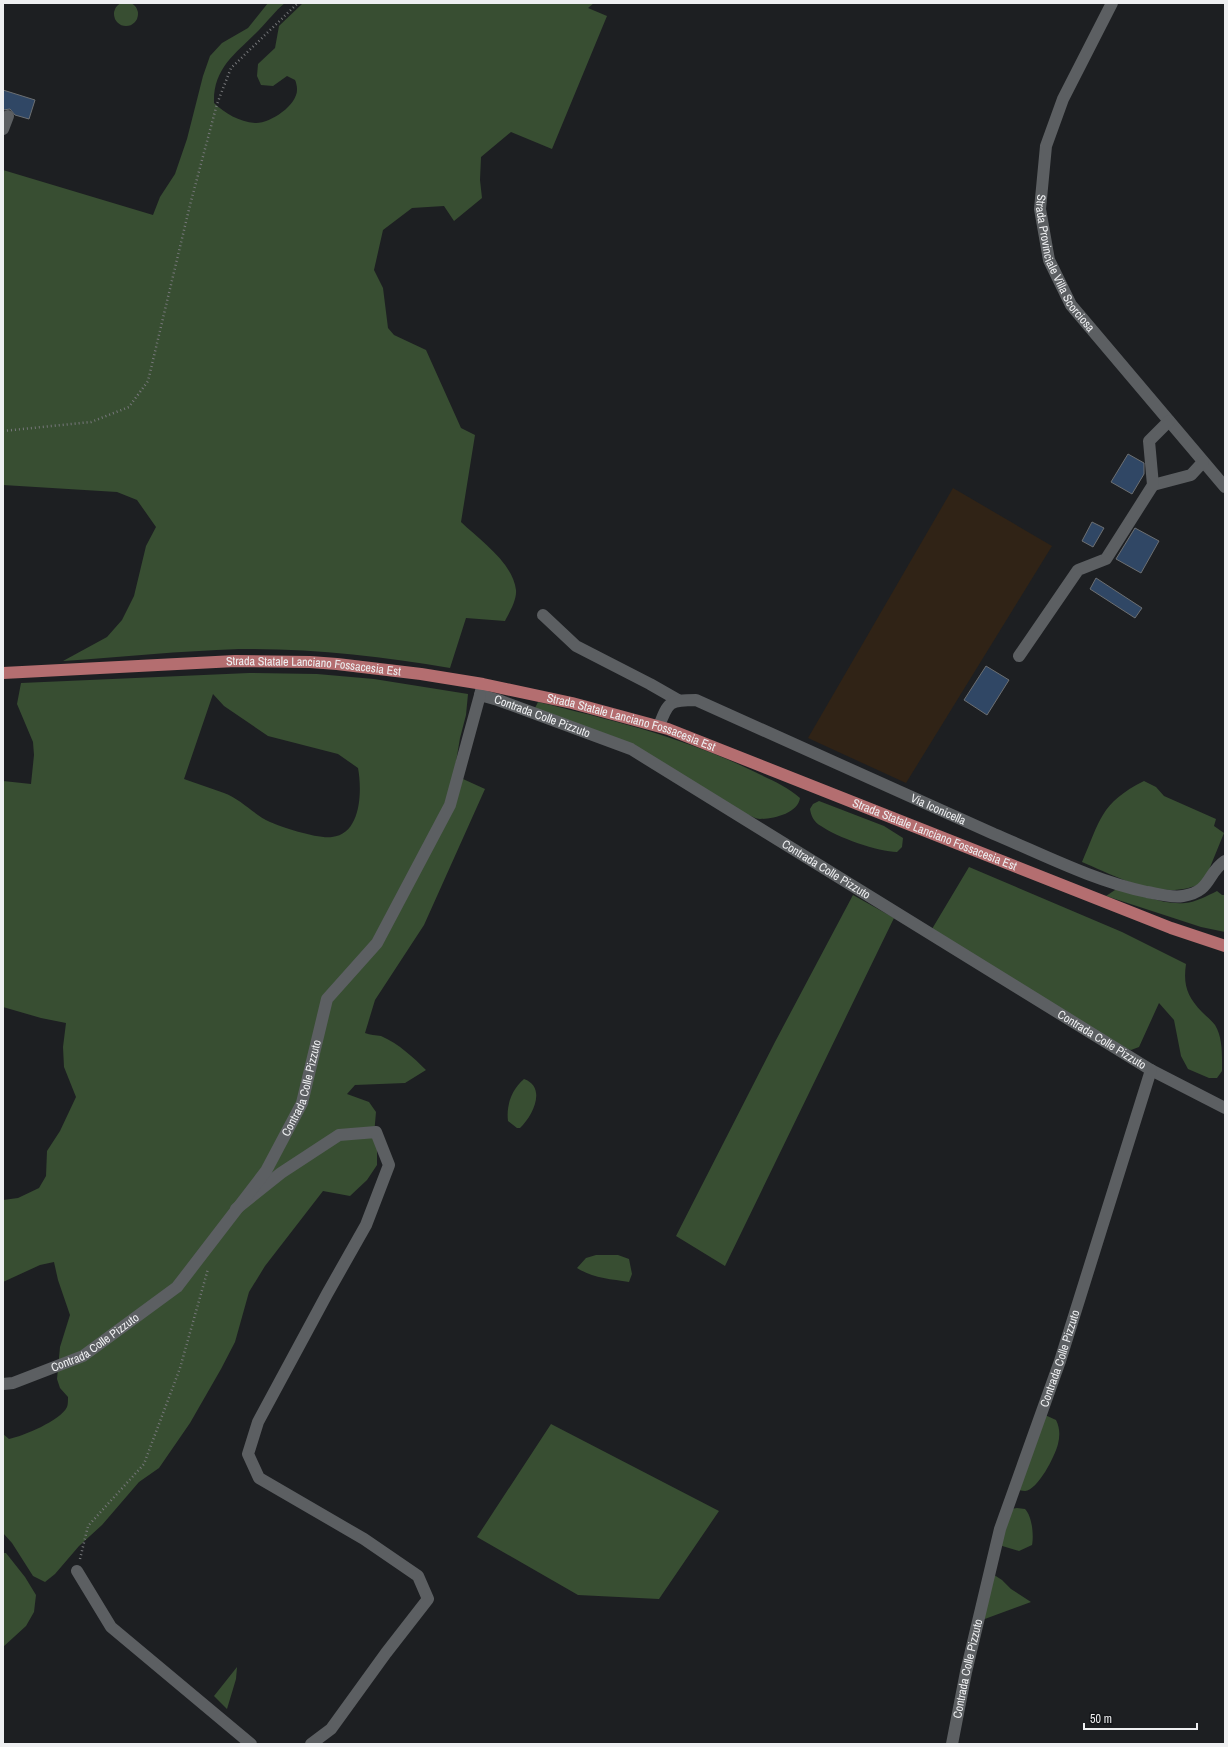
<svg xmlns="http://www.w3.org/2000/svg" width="1228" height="1747" viewBox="0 0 1228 1747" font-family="'Archivo Narrow',sans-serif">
	<rect width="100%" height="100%" fill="#1d1f22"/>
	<!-- industrial -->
	<path fill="#302316" d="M 953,488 L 1052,546 L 906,783 L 808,738 Z"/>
	<!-- green -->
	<path fill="#384e32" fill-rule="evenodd" d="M114 14a12 12 0 1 1 24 0a12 12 0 1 1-24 0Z
		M 268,3 L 285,3 C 275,11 268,21 259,30 C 237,53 213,67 214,103 C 225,113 239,122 255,123 C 270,124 298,105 297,89 C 297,86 296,82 295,80 L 287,76 L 273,86 L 261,85 L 257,76 L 258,64 L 275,48 L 279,26 L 303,3 L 594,3 L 588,8 L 607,16 L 552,149 L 511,132 L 481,157 L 480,180 L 482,198 L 454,221 L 444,206 L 412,208 L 383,230 L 374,270 L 383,288 L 388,328 L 394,335 L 426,350 L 461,428 L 475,435 L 461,522 C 480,540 513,563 516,590 C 517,600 509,613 505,621 L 466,618 L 450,668 C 381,656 310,648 239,649 C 180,651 122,657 63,661 L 107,637 L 122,620 L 134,596 L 146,546 L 156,527 L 137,500 L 117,492 L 3,485 L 3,170 L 153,215 L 160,197 L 175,174 L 187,139 L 203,76 L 210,56 L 222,43 L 248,28 Z
		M 249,673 L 317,674 L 374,679 L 468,694 L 466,715 L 460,738 L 455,768 L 463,779 L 485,789 L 424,925 L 375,1000 L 365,1033 C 370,1035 376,1035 381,1036 C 399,1044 413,1057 426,1070 L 405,1083 L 355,1085 L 347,1094 L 369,1102 L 376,1112 L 374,1135 L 377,1149 L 377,1165 L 367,1180 L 350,1196 L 323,1191 L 265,1266 L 249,1292 L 235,1342 L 221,1369 L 190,1423 L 159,1468 L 139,1482 L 102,1525 L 79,1546 L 55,1574 L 45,1582 L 33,1576 L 12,1543 L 3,1533 L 3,1434 L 9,1439 C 23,1436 60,1421 67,1407 C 68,1405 68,1400 68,1397 L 60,1388 L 57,1379 L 60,1347 L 70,1315 L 58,1280 L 54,1262 L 40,1265 L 3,1282 L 3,1200 L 18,1198 L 39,1188 L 46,1176 L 47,1151 L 60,1131 L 76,1097 L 64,1067 L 63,1047 L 66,1023 L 41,1018 L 3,1007 L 3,781 L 31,784 L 34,755 L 33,742 L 17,704 L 21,683 ZM 213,694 L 224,706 L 268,736 L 338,754 L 358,768 C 362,789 362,834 332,837 C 318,839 284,828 270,822 C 254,815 241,799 224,793 C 211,788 197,784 184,779 Z
		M 538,702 C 612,720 686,738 755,772 C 771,780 787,786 800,798 C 798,813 774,819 760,819 C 756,819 752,816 748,815 L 632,747 L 535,708 Z
		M 1144,781 L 1156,787 L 1164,796 L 1216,819 L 1214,826 L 1224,833 L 1204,882 C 1164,903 1120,878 1082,862 C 1100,821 1100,803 1144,781 Z
		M 819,801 L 884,826 L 903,838 L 902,847 L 897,852 C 879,852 836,837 821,826 C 814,822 811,816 810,809 L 813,804 Z
		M 969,867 L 1122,932 L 1186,964 C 1183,985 1187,996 1202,1012 C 1206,1016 1211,1020 1215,1025 C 1223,1038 1222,1056 1222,1071 L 1217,1078 L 1209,1078 L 1188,1069 L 1181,1056 L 1174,1020 L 1159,1003 L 1139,1047 L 1131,1050 L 1116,1045 L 932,929 Z
		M 1118,888 C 1139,894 1163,905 1185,903 C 1196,902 1207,896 1217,891 L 1222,895 L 1225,895 L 1225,932 L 1201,927 L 1106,896 Z
		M 853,895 L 894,918 L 725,1266 L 676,1236 L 775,1042 Z
		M 524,1079 C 547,1087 533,1116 520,1128 L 517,1128 L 508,1121 C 506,1105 512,1089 524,1079 Z
		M 596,1255 L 618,1255 L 629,1259 L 632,1274 L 629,1282 C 610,1279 593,1278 577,1268 L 586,1258 Z
		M 1045,1415 L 1056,1420 C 1060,1428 1060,1436 1058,1444 C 1055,1456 1038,1490 1025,1491 C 1022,1491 1020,1490 1018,1490 Z
		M 551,1424 L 719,1511 L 659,1599 L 578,1595 L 477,1537 Z
		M 1017,1508 L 1025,1509 C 1032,1516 1034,1535 1032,1545 L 1019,1551 L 999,1545 L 1011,1509 Z
		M 3,1553 L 6,1553 L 25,1577 L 36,1595 L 34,1612 L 26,1626 L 3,1647 Z
		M 991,1573 L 1002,1580 L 1011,1589 L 1031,1602 L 982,1620 Z
		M 237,1667 L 236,1679 L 227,1709 L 214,1696 Z"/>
	<!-- building -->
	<path fill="#304765" stroke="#6c6f72" d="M 3,90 L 35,100 L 29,119 L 15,115 L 10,109 L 3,110 Z
		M 1128,454 L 1144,463 L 1144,474 L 1132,494 L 1111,482 Z
		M 1092,522 L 1104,528 L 1093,547 L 1082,541 Z
		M 1135,528 L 1159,541 L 1141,573 L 1116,559 Z
		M 1096,578 L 1142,608 L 1135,618 L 1090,589 Z
		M 986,666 L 1009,680 L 987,715 L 964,700 Z"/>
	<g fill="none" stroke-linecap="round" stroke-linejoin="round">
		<!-- path -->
		<path stroke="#76777a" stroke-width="2.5" stroke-dasharray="1 3" stroke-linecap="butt" d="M 3,431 L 91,422 L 129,407 L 148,381 L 190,205 L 217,104 L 231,68 L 298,3
			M 80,1559 L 88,1526 L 144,1464 L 180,1368 L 208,1269"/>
		<!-- minor -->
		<g stroke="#5c5f62" stroke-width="12">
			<path id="s1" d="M 1112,3 L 1063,99 L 1046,146 L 1040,209 L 1049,260 L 1071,305 L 1225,487"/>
			<path d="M 3,129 L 8,116"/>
			<path d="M 1153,485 L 1191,475 L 1203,462"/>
			<path d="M 543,615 L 576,646 L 650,684 L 678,700"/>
			<path d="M 1019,656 L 1078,570 L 1106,559 L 1153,485 L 1149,441 L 1169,421"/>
			<path id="s2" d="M 482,687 L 480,695 L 498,700 L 631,749 L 1151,1070 L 1225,1108"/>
			<path id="s3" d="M 659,726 C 668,702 669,700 696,700 C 795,745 894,790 994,834 C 1044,855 1094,881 1147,892 C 1158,894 1171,898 1183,896 C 1212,891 1206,874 1225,861"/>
			<path d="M 236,1209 L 281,1173 L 339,1135 L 376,1132 L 389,1165 L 366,1225 L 327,1294 L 258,1422 L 248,1454 L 259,1478 L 364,1539 L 418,1576 L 428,1599 L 386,1653 L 331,1729 L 311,1744"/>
			<path id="s4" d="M 3,1384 L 13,1383 L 83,1356 L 177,1287 L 266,1171 L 302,1103 L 327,999 L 377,943 L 450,805 L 480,695"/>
			<path d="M 77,1571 L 111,1627 L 251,1744"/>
			<path id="s5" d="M 952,1744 L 966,1672 L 1000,1529 L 1060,1361 L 1151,1070"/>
		</g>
		<!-- major -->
		<path stroke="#b46e70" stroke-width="12" id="s6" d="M 3,673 L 235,661 L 310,662 L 337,664 L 421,674 L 483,684 L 572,703 L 668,729 L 1171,928 L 1225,946"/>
	</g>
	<g text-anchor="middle" stroke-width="3" stroke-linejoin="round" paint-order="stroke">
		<!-- street labels -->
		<g font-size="12" fill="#eeeff1" stroke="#141619">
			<text dy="4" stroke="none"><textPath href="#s1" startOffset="281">Strada Provinciale Villa Scorciosa</textPath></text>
			<text dy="4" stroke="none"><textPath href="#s6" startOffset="311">Strada Statale Lanciano Fossacesia Est</textPath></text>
			<text dy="4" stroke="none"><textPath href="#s2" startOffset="74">Contrada Colle Pizzuto</textPath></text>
			<text dy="4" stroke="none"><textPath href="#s6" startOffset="635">Strada Statale Lanciano Fossacesia Est</textPath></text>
			<text dy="4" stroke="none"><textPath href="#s3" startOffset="317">Via Iconicella</textPath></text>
			<text dy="4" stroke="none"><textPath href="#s6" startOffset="959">Strada Statale Lanciano Fossacesia Est</textPath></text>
			<text dy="4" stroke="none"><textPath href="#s2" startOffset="398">Contrada Colle Pizzuto</textPath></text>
			<text dy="4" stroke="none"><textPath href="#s2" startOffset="722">Contrada Colle Pizzuto</textPath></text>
			<text dy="4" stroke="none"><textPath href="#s4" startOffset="439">Contrada Colle Pizzuto</textPath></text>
			<text dy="4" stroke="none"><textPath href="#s4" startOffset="102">Contrada Colle Pizzuto</textPath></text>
			<text dy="4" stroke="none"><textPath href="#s5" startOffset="401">Contrada Colle Pizzuto</textPath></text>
			<text dy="4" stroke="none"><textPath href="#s5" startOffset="77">Contrada Colle Pizzuto</textPath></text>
		</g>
	</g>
	<!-- border -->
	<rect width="1228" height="1747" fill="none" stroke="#eeeff1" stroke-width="8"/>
	<!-- scale -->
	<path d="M1084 1723v6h113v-6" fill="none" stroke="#eeeff1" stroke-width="2"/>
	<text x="1090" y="1723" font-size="12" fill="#eeeff1" stroke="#141619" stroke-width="3" paint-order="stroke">50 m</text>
</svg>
